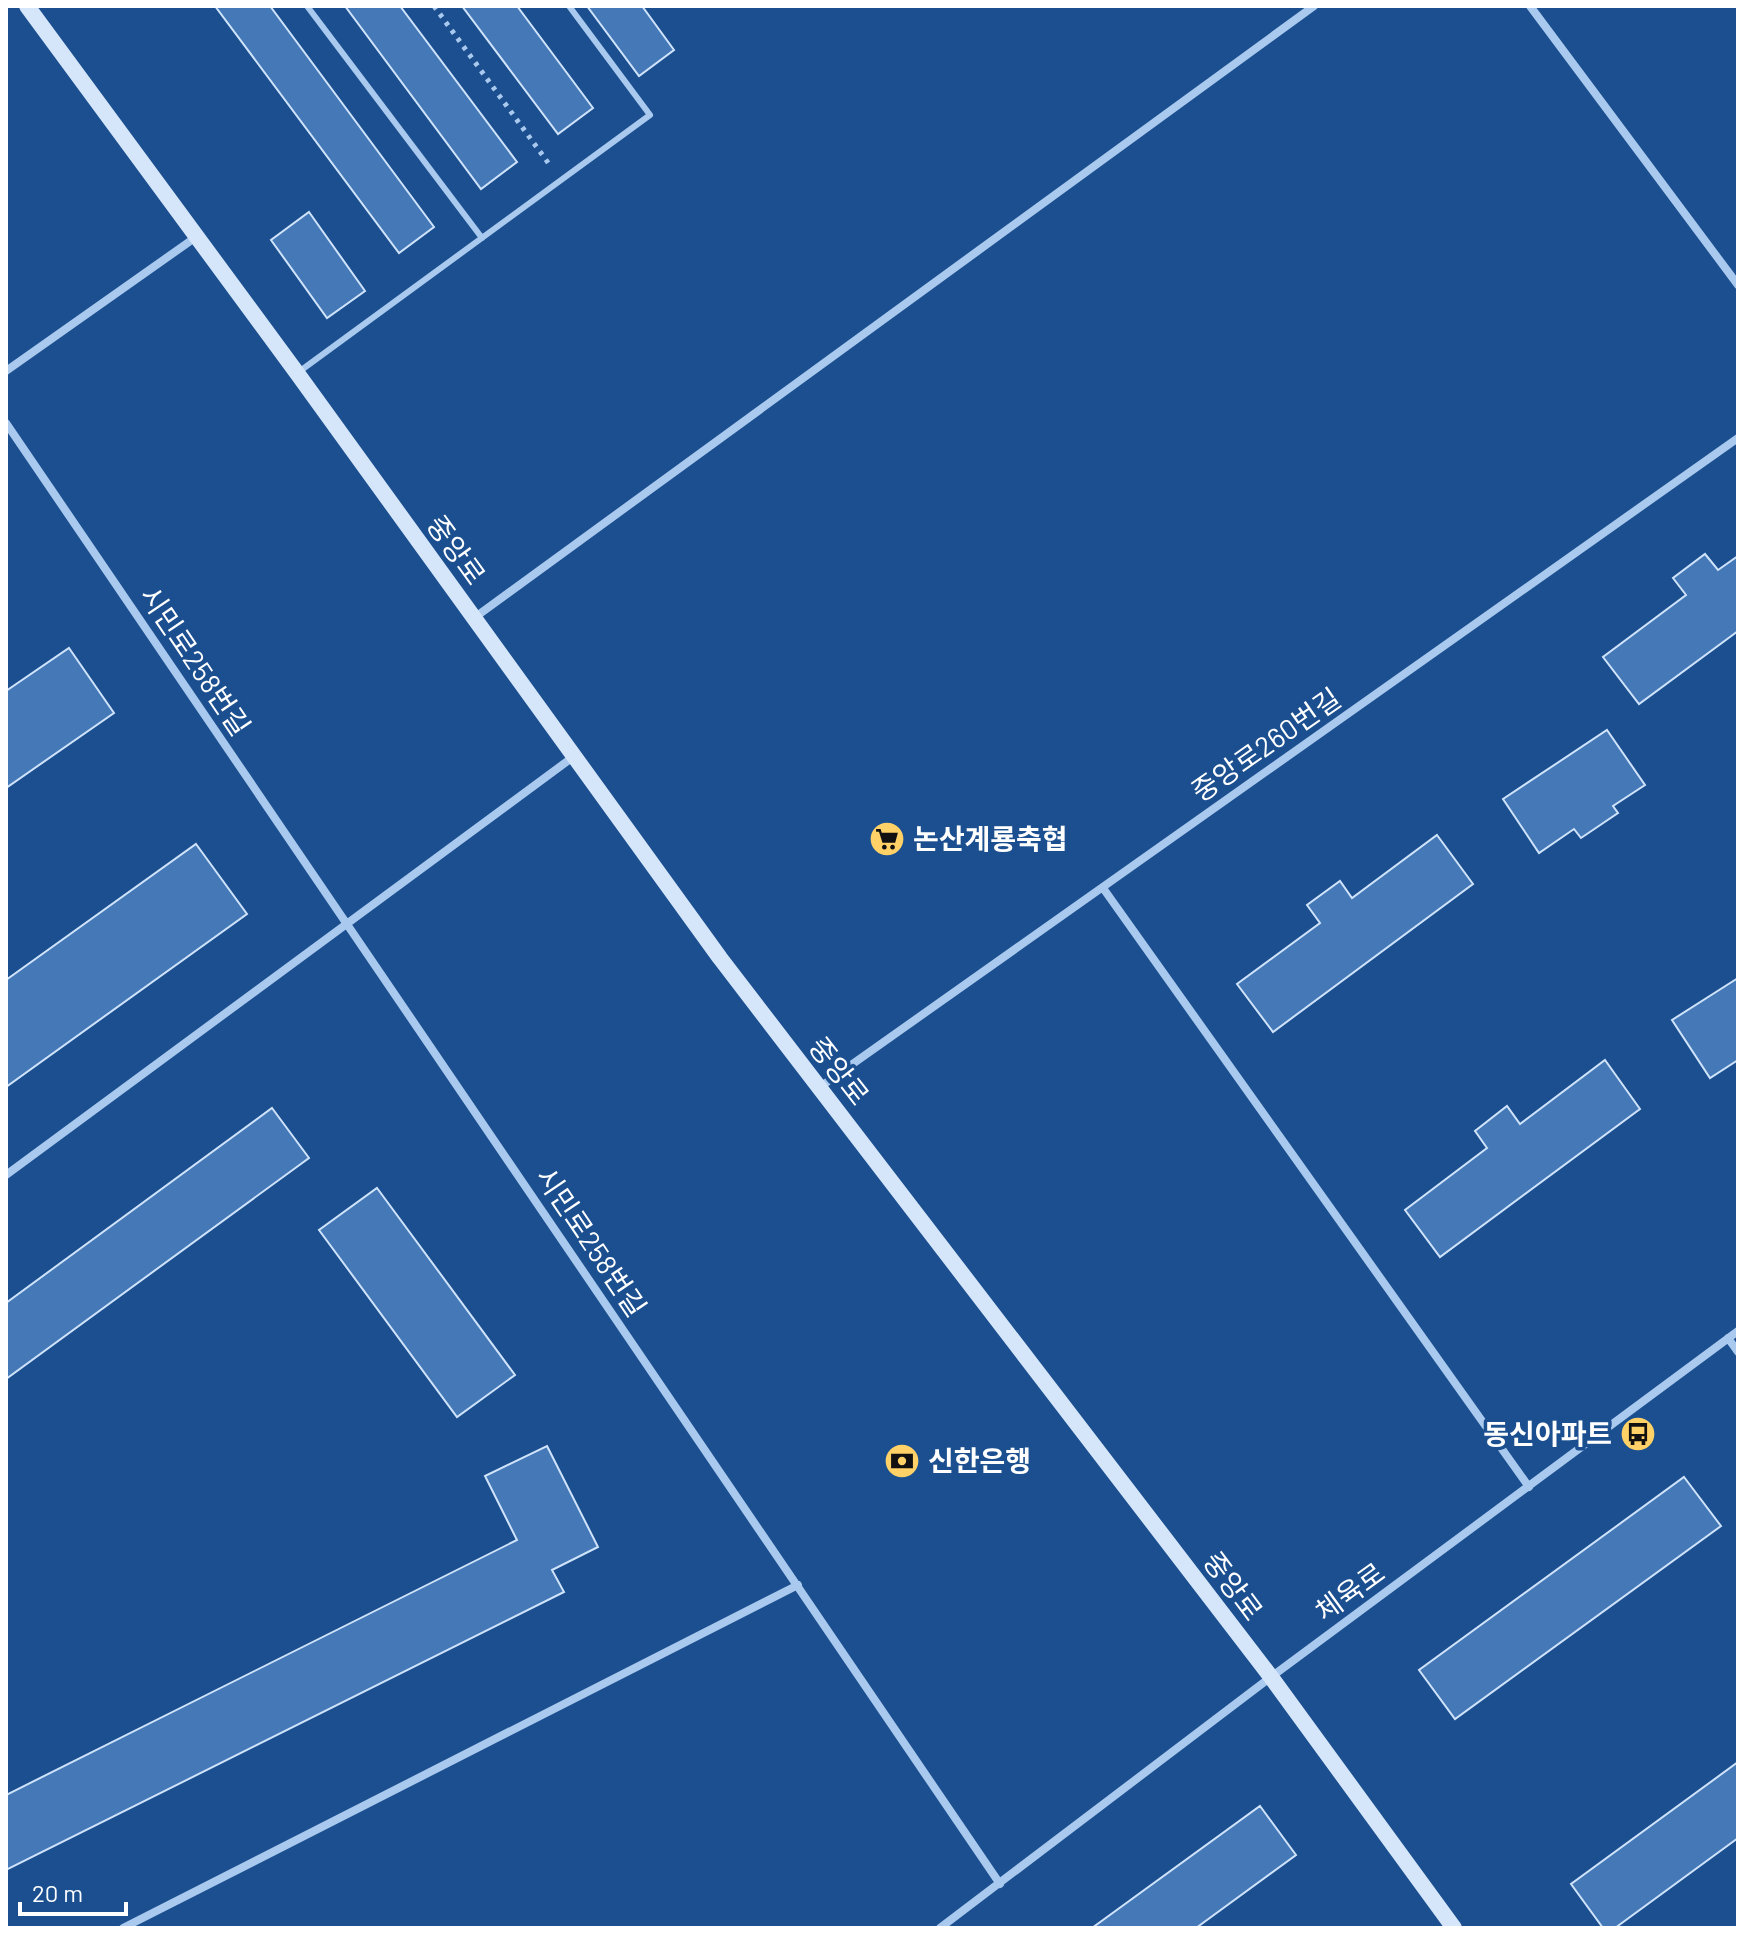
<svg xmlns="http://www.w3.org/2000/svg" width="1744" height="1934" viewBox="0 0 1744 1934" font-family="Barlow,'Noto Sans KR',sans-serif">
	<rect width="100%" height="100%" fill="#1b4f8f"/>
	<!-- building -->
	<path fill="#4478b7" stroke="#cfe3fa" stroke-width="2" d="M 215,6 L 270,6 L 434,227 L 399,253 Z
		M 345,6 L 400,6 L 517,162 L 481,189 Z
		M 462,6 L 517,6 L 593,108 L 558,134 Z
		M 587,6 L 642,6 L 674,50 L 639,76 Z
		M 309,212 L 365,291 L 327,318 L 271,240 Z
		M 1705,554 L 1718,570 L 1738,556 L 1738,631 L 1639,704 L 1603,657 L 1686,595 L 1673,578 Z
		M 69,648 L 114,713 L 6,788 L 6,691 Z
		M 1607,730 L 1645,785 L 1613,806 L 1618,813 L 1581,838 L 1574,829 L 1539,853 L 1503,799 Z
		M 1437,835 L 1473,884 L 1273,1032 L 1237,984 L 1320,923 L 1307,905 L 1340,881 L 1352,898 Z
		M 196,844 L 247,914 L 6,1087 L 6,980 Z
		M 1738,978 L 1738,1060 L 1710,1078 L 1672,1020 Z
		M 1605,1060 L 1640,1109 L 1440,1257 L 1405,1210 L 1487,1148 L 1475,1131 L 1507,1106 L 1520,1124 Z
		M 272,1108 L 309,1158 L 6,1379 L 6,1303 Z
		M 377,1188 L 515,1375 L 457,1417 L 319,1230 Z
		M 547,1446 L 598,1547 L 552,1570 L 564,1592 L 6,1870 L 6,1795 L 517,1540 L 485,1476 Z
		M 1684,1477 L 1721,1526 L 1455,1719 L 1419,1670 Z
		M 1738,1762 L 1738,1838 L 1615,1928 L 1603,1928 L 1571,1884 Z
		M 1260,1806 L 1296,1855 L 1196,1928 L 1092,1928 Z"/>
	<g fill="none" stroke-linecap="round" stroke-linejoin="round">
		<!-- path -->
		<path stroke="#a9c9ee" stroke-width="5" stroke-dasharray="4 6" stroke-linecap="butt" d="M 434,6 L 549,164"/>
		<!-- lane -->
		<path stroke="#a9c9ee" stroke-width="6" d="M 307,6 L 482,238
			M 300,371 L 650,115 L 569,6"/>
		<!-- street -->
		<path stroke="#a9c9ee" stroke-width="8" d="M 1530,6 L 1738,285
			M 6,371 L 196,237
			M 6,423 L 1000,1884
			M 474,618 L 1314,6
			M 1103,888 L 1529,1487
			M 820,1087 L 1738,438
			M 6,1175 L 573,757
			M 1728,1338 L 1738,1352
			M 123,1928 L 798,1585
			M 940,1928 L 1271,1677 L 1738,1331"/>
		<!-- secondary -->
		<path stroke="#d6e6fa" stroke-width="16" d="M 27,6 L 297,373 L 720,958 L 1271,1677 L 1454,1928"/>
	</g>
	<!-- icons -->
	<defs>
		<symbol id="supermarket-disc" viewBox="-11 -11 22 22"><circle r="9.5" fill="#ffd166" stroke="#1b4f8f"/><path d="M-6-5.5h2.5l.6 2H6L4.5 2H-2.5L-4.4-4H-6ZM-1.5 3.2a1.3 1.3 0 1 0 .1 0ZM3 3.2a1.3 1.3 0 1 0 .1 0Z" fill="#111"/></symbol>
		<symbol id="bus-disc" viewBox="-11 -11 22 22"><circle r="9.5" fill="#ffd166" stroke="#1b4f8f"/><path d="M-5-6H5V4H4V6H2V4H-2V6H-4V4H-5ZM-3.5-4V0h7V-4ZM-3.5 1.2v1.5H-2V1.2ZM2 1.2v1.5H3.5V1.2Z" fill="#111"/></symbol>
		<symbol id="bank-disc" viewBox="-11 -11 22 22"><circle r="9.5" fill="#ffd166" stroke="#1b4f8f"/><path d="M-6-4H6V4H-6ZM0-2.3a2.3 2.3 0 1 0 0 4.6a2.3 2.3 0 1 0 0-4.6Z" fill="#111"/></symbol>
	</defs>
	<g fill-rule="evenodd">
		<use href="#supermarket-disc" x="867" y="819" width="40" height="40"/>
		<use href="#bus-disc" x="1618" y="1414" width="40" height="40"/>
		<use href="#bank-disc" x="882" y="1441" width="40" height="40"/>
	</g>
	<g text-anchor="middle" stroke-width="7" stroke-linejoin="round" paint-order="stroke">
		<!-- street labels -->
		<g font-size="28" fill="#fff" stroke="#1b4f8f">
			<text transform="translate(456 550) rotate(54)" y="10">중앙로</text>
			<text transform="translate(195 661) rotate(56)" y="10">시민로258번길</text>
			<text transform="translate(1266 745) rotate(-35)" y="10">중앙로260번길</text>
			<text transform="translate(839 1071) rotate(52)" y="10">중앙로</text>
			<text transform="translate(591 1242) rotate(56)" y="10">시민로258번길</text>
			<text transform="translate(1233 1586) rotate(53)" y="10">중앙로</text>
			<text transform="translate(1350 1592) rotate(-36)" y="10">체육로</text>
		</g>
		<!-- poi labels -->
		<g font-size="28" font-weight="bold" fill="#fff" stroke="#1b4f8f" text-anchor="start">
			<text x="913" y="849">논산계룡축협</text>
			<text x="1612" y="1444" text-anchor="end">동신아파트</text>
			<text x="928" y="1471">신한은행</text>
		</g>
	</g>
	<!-- border -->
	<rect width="1744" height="1934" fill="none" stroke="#ffffff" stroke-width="16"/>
	<!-- scale -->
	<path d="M20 1902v12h106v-12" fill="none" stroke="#ffffff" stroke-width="4"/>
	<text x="32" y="1902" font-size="24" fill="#ffffff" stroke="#1b4f8f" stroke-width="6" paint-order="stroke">20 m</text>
</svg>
